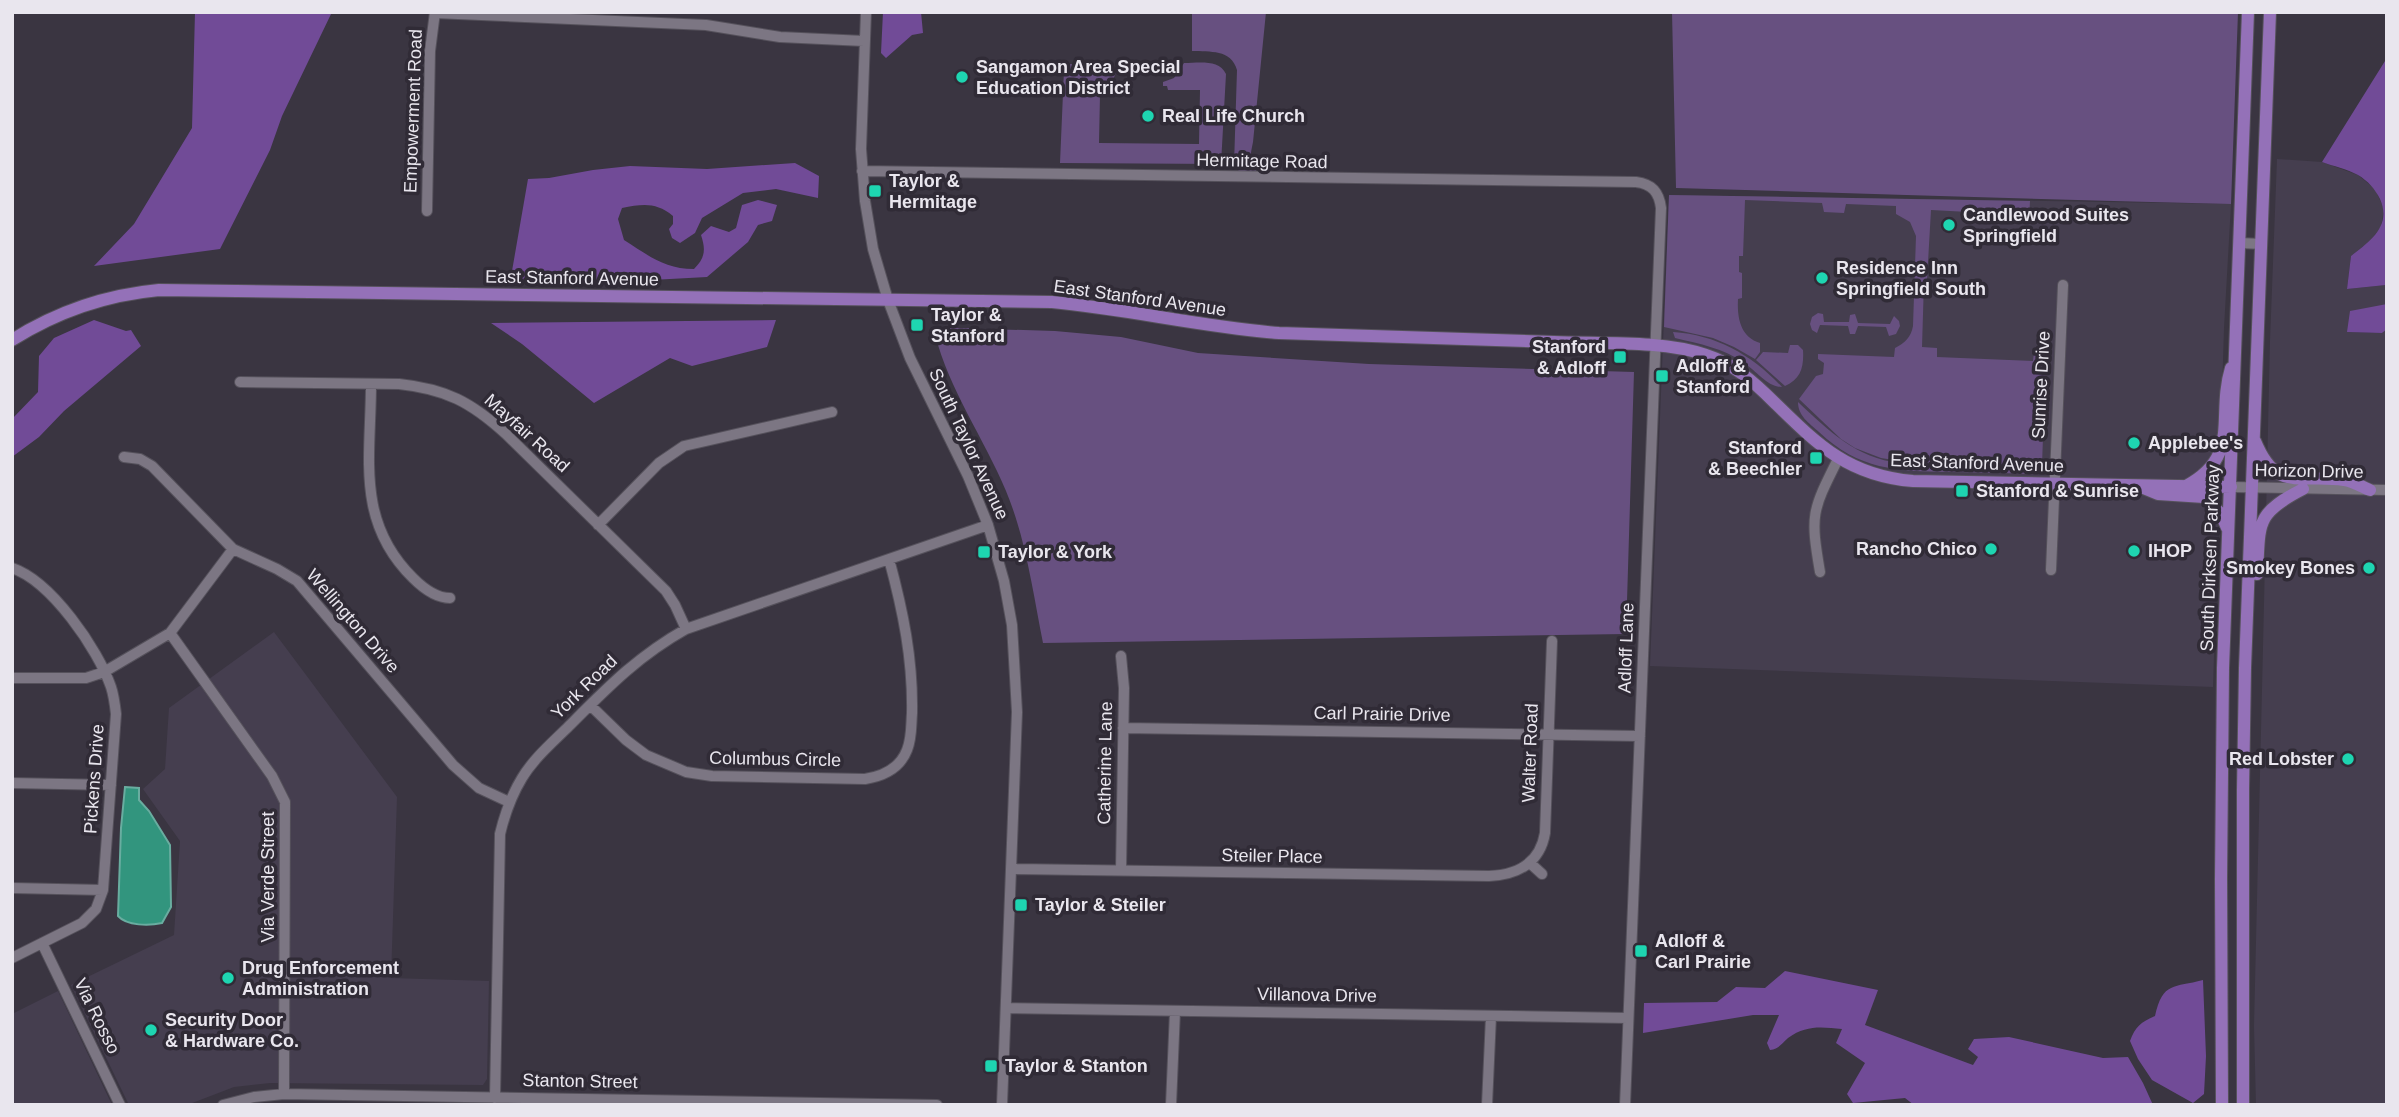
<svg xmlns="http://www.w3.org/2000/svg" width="2399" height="1117" viewBox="0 0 2399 1117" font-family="Helvetica,sans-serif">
	<rect width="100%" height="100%" fill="#3a3541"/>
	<!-- built -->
	<path fill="#453e4f" d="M 2277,159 L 2322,162 L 2358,175 L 2375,189 L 2384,209 L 2381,227 L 2370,241 L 2351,256 L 2347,289 L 2386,285 L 2387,304 L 2347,332 L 2382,333 L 2387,329 L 2387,1105 L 2256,1105 L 2254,1026 L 2263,647 L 2270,341 Z
		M 1669,195 L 2231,204 L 2224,328 L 2213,687 L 1650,666 Z
		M 274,632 L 397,797 L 391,978 L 489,981 L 487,1079 L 483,1085 L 270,1083 L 234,1087 L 187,1105 L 129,1105 L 71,985 L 174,935 L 180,841 L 143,789 L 165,769 L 169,708 Z
		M 58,991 L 112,1105 L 12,1105 L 12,1014 Z"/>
	<!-- green -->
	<path fill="#675080" d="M 1192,12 L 1266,12 L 1253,142 C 1250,158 1249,157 1256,171 L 1268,174 L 1239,171 L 1235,167 L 1242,167 L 1242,165 L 1234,165 L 1237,70 C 1231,49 1210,52 1192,51 Z
		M 1672,12 L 2238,12 L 2231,204 C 2046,200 1861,193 1676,188 Z
		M 1184,63 C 1199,63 1219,59 1226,74 L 1221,164 L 1060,163 L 1064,70 L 1068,64 L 1113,65 L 1116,73 L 1110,86 L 1096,83 L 1094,87 L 1100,95 L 1099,143 L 1199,144 L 1200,90 L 1168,90 L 1167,86 L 1163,86 L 1163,82 L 1174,78 Z
		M 1669,195 L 2030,201 L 2029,221 L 2025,221 L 2025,215 L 1931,210 L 1927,280 L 1924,281 L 1922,347 L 1937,348 L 1937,357 L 2033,361 L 2034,352 L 2046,353 L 2042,465 L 1906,462 L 1881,458 L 1855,448 L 1841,439 L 1799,399 L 1816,376 L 1823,374 L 1824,363 L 1818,359 L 1818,354 L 1894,357 L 1895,348 C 1905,343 1911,337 1913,326 L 1916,236 L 1910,222 L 1896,214 L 1896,206 L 1846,204 L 1844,213 L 1824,212 L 1822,203 L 1745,200 L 1743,256 L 1739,256 L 1739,272 L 1742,273 L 1742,298 L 1738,299 C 1737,317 1740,337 1760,343 L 1760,352 L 1755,359 L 1734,347 L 1713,338 L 1664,327 Z
		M 1818,313 L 1823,314 L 1824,322 L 1849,322 L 1850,315 L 1855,314 L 1858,323 L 1890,324 L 1894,316 L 1899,321 L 1900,326 L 1896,334 L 1889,336 L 1886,327 L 1858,326 L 1855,334 L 1850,334 L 1848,326 L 1820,325 L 1817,333 L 1812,330 L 1810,324 L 1812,317 Z
		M 940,328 L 970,328 L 973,332 L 981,333 L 987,329 L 1055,331 L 1121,337 L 1198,353 L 1369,364 L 1634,372 L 1626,634 L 1043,643 C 1033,593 1026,539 1006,491 C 984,438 949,390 935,334 Z
		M 1673,332 C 1717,335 1752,355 1782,387 C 1767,387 1757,371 1744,363 C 1723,348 1700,344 1675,338 Z
		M 1790,345 L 1798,345 L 1803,350 C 1804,367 1801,379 1785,386 L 1756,360 L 1763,352 L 1788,353 Z
		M 1798,402 C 1829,431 1856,458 1900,463 L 2044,468 L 2036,473 L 2030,474 C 2003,473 1976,472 1949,472 C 1896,471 1859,470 1819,432 C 1809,423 1798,416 1798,402 Z"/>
	<!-- forest -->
	<path fill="#714b97" d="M 195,12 L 332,12 L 282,116 L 270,150 L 220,249 L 94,266 L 134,224 L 192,128 Z
		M 883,12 L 921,12 L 923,33 L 912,35 L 886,58 L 881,53 Z
		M 2387,49 L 2387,329 L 2382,333 L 2347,332 L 2350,311 L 2387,304 L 2386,285 L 2347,289 L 2351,256 C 2370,241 2392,226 2380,199 C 2375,189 2368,181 2358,175 C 2347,169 2333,166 2322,162 L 2385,61 Z
		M 795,163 L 819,176 L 818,198 L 776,189 L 743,193 L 702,218 L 695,233 L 680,243 L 672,238 L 669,229 L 673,224 L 673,216 C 656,202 643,204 622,208 L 618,219 L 624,240 C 648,255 664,269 694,269 C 705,258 706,250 701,235 L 711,226 L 729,232 L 736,228 L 742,205 L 758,200 L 777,205 L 772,221 L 758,225 L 748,242 L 707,277 L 596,283 L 522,281 L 512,271 L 528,179 L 549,178 L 593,170 L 630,166 L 707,169 Z
		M 94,320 L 126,331 L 131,330 L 141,346 L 64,411 L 39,437 L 12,457 L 12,419 L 38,392 L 39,356 L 54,338 Z
		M 776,320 L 767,347 L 692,366 L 670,358 L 594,403 L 522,344 L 491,323 Z
		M 1785,971 L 1878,990 L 1865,1025 L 1973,1065 L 1978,1057 L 1968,1049 L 1974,1039 L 2009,1037 L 2103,1058 L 2128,1057 L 2143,1083 L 2153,1105 L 1914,1105 L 1905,1098 L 1853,1103 L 1847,1094 L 1865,1063 L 1836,1043 L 1842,1029 C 1821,1027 1806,1025 1788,1038 C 1781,1044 1779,1049 1770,1050 L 1767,1043 L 1779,1015 L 1753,1015 L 1643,1033 L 1644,1003 L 1717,1002 L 1736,987 L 1765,988 Z
		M 2203,980 L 2206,1056 L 2204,1094 L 2193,1103 L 2152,1080 L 2138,1059 L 2130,1041 C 2135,1027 2141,1022 2155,1016 C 2163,981 2174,988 2203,980 Z"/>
	<!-- water -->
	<path fill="#32957e" stroke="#69ada0" stroke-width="2" d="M 125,787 L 139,788 L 139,800 L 149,811 L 170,845 L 171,907 L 162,923 C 149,926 127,926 118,916 L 121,828 Z"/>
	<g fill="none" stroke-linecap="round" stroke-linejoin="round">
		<defs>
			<path id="minor" d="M 866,12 L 861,149 L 865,201 L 873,249 L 888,300 L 910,358 L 968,476 L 988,525 L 1004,581 L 1012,625 L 1017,712 L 1002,1105
				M 435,13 L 706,25 L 780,37 L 864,41
				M 862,171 L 1636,182 C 1652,184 1659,192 1661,208 L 1625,1105
				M 427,211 L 430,51 L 435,12
				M 2240,243 L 2262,244
				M 240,382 L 399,384 C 446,389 471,402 506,434 L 666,591 L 675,605 L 686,629
				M 371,384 C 371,457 355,521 413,578 C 423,588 436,598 450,598
				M 124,457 L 140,459 L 152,466 L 233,549 L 277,569 L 297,581 L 453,765 L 479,788 L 509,802
				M 2231,487 L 2387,490
				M 598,525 L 659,463 L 684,446 L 832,412
				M 233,549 L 170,633 L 272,776 L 285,802 L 284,1094
				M 12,568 C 51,581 98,649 111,687 C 114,696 115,705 116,714 L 103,890 L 96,909 L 82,923 L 12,958
				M 2051,570 L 2063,285
				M 1820,572 C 1810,514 1812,511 1838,459
				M 12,678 L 86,678 L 104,672 L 170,633
				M 590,705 L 626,740 L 646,755 L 686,772 L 712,776 L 865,779 C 884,776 900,768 907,750 C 912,738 911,725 912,713 C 913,659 903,611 889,559
				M 1123,728 L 1640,736
				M 12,783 L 111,785
				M 1530,863 L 1542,874
				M 1012,869 L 1489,876 C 1517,875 1540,863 1545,833 L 1552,641
				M 1121,871 L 1124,688 L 1121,656
				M 12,888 L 103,890
				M 42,943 L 120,1105
				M 1006,1008 L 1628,1018
				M 495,1098 L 500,834 C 505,813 511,796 522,778 C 534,758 553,742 569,726 C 608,687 638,656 686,629 L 988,525
				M 223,1105 L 254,1097 L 284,1094 L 937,1105
				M 1171,1105 L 1175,1011
				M 1487,1105 L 1491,1016"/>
			<path id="major" d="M 12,340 C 58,311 105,295 159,290 L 1052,302 C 1128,309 1202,327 1279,333 C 1370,336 1462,339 1554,342 C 1600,344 1663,340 1706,355 C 1734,364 1754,382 1775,403 C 1818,445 1849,476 1913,481 L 2231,487
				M 2255,441 C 2277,494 2300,473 2344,480 C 2353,481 2362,487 2370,490
				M 2186,486 C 2242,456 2216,417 2231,368
				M 2141,487 L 2158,494 L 2204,497 L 2221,514 L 2227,528
				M 2257,574 C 2260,524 2254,514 2303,489
				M 2222,1105 L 2221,879 L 2223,668 L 2248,12
				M 2243,1105 L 2243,790 L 2245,668 L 2270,12"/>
		</defs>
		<!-- minor casing -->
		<use href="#minor" stroke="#55515b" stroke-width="12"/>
		<!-- major casing -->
		<use href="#major" stroke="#55515b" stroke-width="14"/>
		<!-- minor -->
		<use href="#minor" stroke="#7c7683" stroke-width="10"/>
		<!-- major -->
		<use href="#major" stroke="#9471b8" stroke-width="12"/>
	</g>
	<!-- markers -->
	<g fill="#1ed5b1" stroke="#302b36" stroke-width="2.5">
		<circle cx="962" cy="77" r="7"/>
		<circle cx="1148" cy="116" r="7"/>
		<rect x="868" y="184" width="14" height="14" rx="3.5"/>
		<circle cx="1949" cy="225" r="7"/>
		<circle cx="1822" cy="278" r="7"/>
		<rect x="910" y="318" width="14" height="14" rx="3.5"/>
		<rect x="1613" y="350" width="14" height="14" rx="3.5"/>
		<rect x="1655" y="369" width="14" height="14" rx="3.5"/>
		<circle cx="2134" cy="443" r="7"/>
		<rect x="1809" y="451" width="14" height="14" rx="3.5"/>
		<rect x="1955" y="484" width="14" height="14" rx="3.5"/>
		<circle cx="1991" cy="549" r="7"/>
		<circle cx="2134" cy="551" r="7"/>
		<rect x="977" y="545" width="14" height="14" rx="3.5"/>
		<circle cx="2369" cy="568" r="7"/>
		<circle cx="2348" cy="759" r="7"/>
		<rect x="1014" y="898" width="14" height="14" rx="3.5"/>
		<rect x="1634" y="944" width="14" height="14" rx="3.5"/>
		<circle cx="228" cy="978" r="7"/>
		<circle cx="151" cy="1030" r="7"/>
		<rect x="984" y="1059" width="14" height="14" rx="3.5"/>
	</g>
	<g text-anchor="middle" stroke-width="7" stroke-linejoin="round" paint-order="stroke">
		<!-- poi labels -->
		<g font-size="18" font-weight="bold" fill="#e9e6ee" stroke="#302b36" text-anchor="start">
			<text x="976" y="73">Sangamon Area Special<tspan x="976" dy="21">Education District</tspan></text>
			<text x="1162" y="122">Real Life Church</text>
			<text x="889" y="187">Taylor &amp;<tspan x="889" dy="21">Hermitage</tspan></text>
			<text x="1963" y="221">Candlewood Suites<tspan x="1963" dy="21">Springfield</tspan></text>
			<text x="1836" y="274">Residence Inn<tspan x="1836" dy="21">Springfield South</tspan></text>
			<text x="931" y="321">Taylor &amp;<tspan x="931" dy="21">Stanford</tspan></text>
			<text x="1606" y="353" text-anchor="end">Stanford<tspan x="1606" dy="21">&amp; Adloff</tspan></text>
			<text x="1676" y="372">Adloff &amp;<tspan x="1676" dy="21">Stanford</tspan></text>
			<text x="2148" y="449">Applebee's</text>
			<text x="1802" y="454" text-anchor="end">Stanford<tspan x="1802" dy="21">&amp; Beechler</tspan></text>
			<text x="1976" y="497">Stanford &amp; Sunrise</text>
			<text x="1977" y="555" text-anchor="end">Rancho Chico</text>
			<text x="2148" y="557">IHOP</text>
			<text x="998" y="558">Taylor &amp; York</text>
			<text x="2355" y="574" text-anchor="end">Smokey Bones</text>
			<text x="2334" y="765" text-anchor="end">Red Lobster</text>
			<text x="1035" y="911">Taylor &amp; Steiler</text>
			<text x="1655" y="947">Adloff &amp;<tspan x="1655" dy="21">Carl Prairie</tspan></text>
			<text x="242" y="974">Drug Enforcement<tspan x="242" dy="21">Administration</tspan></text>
			<text x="165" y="1026">Security Door<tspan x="165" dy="21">&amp; Hardware Co.</tspan></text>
			<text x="1005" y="1072">Taylor &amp; Stanton</text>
		</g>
		<!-- street labels -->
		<g font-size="18" fill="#e9e6ee" stroke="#302b36">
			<text transform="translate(413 111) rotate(-88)" y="6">Empowerment Road</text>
			<text transform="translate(1262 161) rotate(1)" y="6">Hermitage Road</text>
			<text transform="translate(572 278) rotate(1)" y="6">East Stanford Avenue</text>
			<text transform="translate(1140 298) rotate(8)" y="6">East Stanford Avenue</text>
			<text transform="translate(2041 385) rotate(-87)" y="6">Sunrise Drive</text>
			<text transform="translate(527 433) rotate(42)" y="6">Mayfair Road</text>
			<text transform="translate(969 444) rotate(65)" y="6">South Taylor Avenue</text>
			<text transform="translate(1977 463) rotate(2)" y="6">East Stanford Avenue</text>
			<text transform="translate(2309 471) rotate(1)" y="6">Horizon Drive</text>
			<text transform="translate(2210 558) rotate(-88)" y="6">South Dirksen Parkway</text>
			<text transform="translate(353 621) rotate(49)" y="6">Wellington Drive</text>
			<text transform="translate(1626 648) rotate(-88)" y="6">Adloff Lane</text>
			<text transform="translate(584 687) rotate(-44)" y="6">York Road</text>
			<text transform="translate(1382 714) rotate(1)" y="6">Carl Prairie Drive</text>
			<text transform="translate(1530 753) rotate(-88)" y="6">Walter Road</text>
			<text transform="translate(775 759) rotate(1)" y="6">Columbus Circle</text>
			<text transform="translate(1105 763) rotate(-89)" y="6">Catherine Lane</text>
			<text transform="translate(94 779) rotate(-86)" y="6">Pickens Drive</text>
			<text transform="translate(1272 856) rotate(1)" y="6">Steiler Place</text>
			<text transform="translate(268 877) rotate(-90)" y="6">Via Verde Street</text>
			<text transform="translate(1317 995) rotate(1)" y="6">Villanova Drive</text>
			<text transform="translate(97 1016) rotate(64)" y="6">Via Rosso</text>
			<text transform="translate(580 1081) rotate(1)" y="6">Stanton Street</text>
		</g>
	</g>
	<!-- border -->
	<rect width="2399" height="1117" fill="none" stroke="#e9e6ee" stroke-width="28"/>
</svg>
